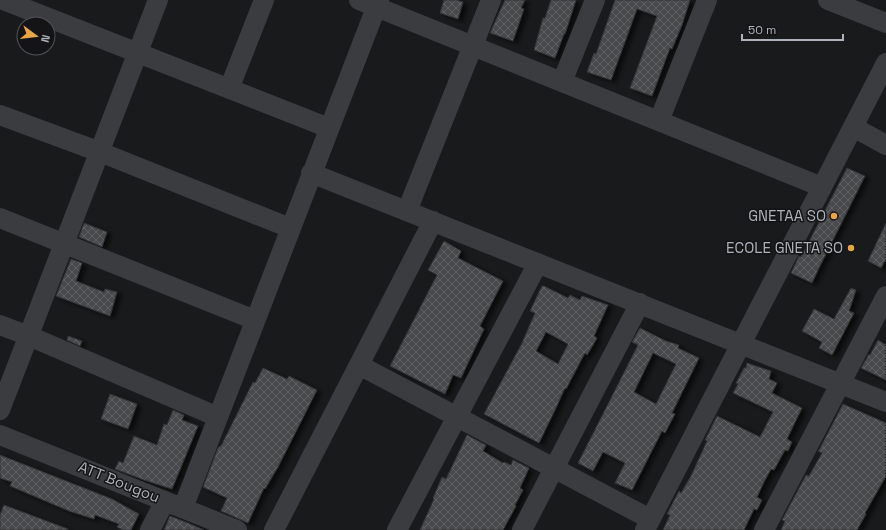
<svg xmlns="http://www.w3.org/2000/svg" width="886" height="530" viewBox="0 0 886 530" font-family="'Space Grotesk',sans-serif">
	<defs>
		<pattern id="building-cross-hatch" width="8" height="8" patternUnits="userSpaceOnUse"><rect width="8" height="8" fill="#46484b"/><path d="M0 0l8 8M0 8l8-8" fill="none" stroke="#5e6063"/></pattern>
		<filter id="shadow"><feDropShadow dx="4.5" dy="2.5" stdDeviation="2" flood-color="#0009"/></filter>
	</defs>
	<rect width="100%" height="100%" fill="#191a1b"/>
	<!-- building -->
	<path fill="url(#building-cross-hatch)" stroke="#333437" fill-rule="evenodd" filter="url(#shadow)" d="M 444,0 L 456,0 L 463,2 L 458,19 L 440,13 Z
		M 505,0 L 525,0 L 521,8 L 524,9 L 513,41 L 490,33 Z
		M 551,0 L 576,0 L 565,34 L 564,34 L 555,58 L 534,50 L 543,18 L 545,18 Z
		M 615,0 L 690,0 L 682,25 L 672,49 L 670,48 L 652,96 L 630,88 L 657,16 L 637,9 L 611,80 L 587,72 L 594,53 L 596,54 Z
		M 847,168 L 865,176 L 818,270 L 812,283 L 791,273 L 799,256 L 801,257 Z
		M 84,223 L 107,232 L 102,247 L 79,237 Z
		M 886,223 L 886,259 L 881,268 L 868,261 Z
		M 444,241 L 461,251 L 458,258 L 503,281 L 480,326 L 484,329 L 461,378 L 453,375 L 445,394 L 390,366 L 437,275 L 428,270 Z
		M 71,259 L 82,263 L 76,281 L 104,292 L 105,289 L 117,292 L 110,316 L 56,296 Z
		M 542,286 L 544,286 L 568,298 L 570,295 L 580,300 L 582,296 L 608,305 L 594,336 L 597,338 L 587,355 L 585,353 L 566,389 L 565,388 L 555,410 L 539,443 L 484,414 L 522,343 L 535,313 L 530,311 ZM 546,332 L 568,344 L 558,364 L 536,351 Z
		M 851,288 L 856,290 L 849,311 L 854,313 L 832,355 L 819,348 L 822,342 L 802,331 L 814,309 L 834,319 Z
		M 640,328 L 666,341 L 679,345 L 678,348 L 699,358 L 672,413 L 675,414 L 665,433 L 662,431 L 632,490 L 615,483 L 625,463 L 603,452 L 593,471 L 578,463 L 638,345 L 632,342 ZM 653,353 L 676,364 L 656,404 L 634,392 Z
		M 68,336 L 82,341 L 80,346 L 67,340 Z
		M 878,340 L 886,345 L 886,380 L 861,368 L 869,354 L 870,355 Z
		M 747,363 L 771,371 L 769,379 L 777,383 L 772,393 L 802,408 L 787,439 L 792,442 L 788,451 L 785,450 L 774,470 L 771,469 L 764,482 L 757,497 L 762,500 L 757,510 L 754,509 L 744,530 L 663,530 L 670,515 L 667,514 L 679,491 L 681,493 L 691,476 L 707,441 L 705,440 L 717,416 L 760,437 L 773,412 L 733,393 L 738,384 L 736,383 L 744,368 L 746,368 Z
		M 263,368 L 287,379 L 289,376 L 317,390 L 278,467 L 265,489 L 264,488 L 248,523 L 221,511 L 227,498 L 203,487 L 218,448 L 220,446 L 221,446 L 253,382 L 255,383 Z
		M 110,394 L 137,404 L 128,429 L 101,419 Z
		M 843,404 L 886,423 L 886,476 L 865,513 L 866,514 L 857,530 L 781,530 L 785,521 L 782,520 L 806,475 L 809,476 L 822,453 L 818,451 L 819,450 Z
		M 173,410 L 184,415 L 182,420 L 198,426 L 172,489 L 144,480 L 115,469 L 119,461 L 123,463 L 134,436 L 157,445 L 164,424 L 167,425 Z
		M 467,435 L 486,445 L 483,451 L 503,463 L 504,462 L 511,465 L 513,460 L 529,468 L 520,488 L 523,490 L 515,505 L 516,506 L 503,530 L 420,530 L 434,499 L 433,498 L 442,477 L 446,479 Z
		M 0,455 L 112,499 L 139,514 L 131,530 L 123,530 L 117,527 L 119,524 L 95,515 L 94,519 L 69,511 L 10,486 L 12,482 L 0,478 Z
		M 4,505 L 68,529 L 68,530 L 0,530 L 0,515 Z
		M 170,516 L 188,523 L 204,530 L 164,530 Z"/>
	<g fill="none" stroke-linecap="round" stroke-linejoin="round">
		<!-- minor -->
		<path stroke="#3b3c40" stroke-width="20" d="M 3,0 L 329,128
			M 359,0 L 822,187
			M 828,0 L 886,23
			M 562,82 L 595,0
			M 229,89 L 264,0
			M 0,115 L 100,152 L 290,228
			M 659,121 L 707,0
			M 853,127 L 886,145
			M 311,173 L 886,402
			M 407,211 L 491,0
			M 0,218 L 255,320
			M 0,325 L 29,336 L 218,417
			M 359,365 L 650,519
			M 0,410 L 158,0
			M 0,435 L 237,530
			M 183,508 L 379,0
			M 150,530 L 165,501
			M 274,530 L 433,221
			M 397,530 L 538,263
			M 522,530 L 640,303
			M 645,530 L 886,63
			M 764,530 L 886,296"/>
	</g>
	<!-- markers -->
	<g fill="#e9a544" stroke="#141416" stroke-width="1.5">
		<circle cx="834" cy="216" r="4"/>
		<circle cx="851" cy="248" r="4"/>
	</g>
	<g text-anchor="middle" stroke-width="3" stroke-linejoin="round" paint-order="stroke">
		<!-- poi labels -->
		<g font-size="15" fill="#adb2ba" stroke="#141416" text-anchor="end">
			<text x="826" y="221">GNETAA SO</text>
			<text x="843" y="253">ECOLE GNETA SO</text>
		</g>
		<!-- street labels -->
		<g font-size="15" fill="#adb2ba" stroke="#141416">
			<text transform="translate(119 482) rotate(22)" y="5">ATT Bougou</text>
		</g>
	</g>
	<!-- north arrow -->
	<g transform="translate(36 36) rotate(105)"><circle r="19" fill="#141416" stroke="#515358"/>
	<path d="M0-3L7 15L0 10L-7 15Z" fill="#e9a544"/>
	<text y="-6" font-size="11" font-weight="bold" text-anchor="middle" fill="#adb2ba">N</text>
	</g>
	<!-- scale -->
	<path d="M742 34v6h101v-6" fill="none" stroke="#adb2ba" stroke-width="2"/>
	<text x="748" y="34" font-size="12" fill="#adb2ba" stroke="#141416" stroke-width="3" paint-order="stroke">50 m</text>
</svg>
